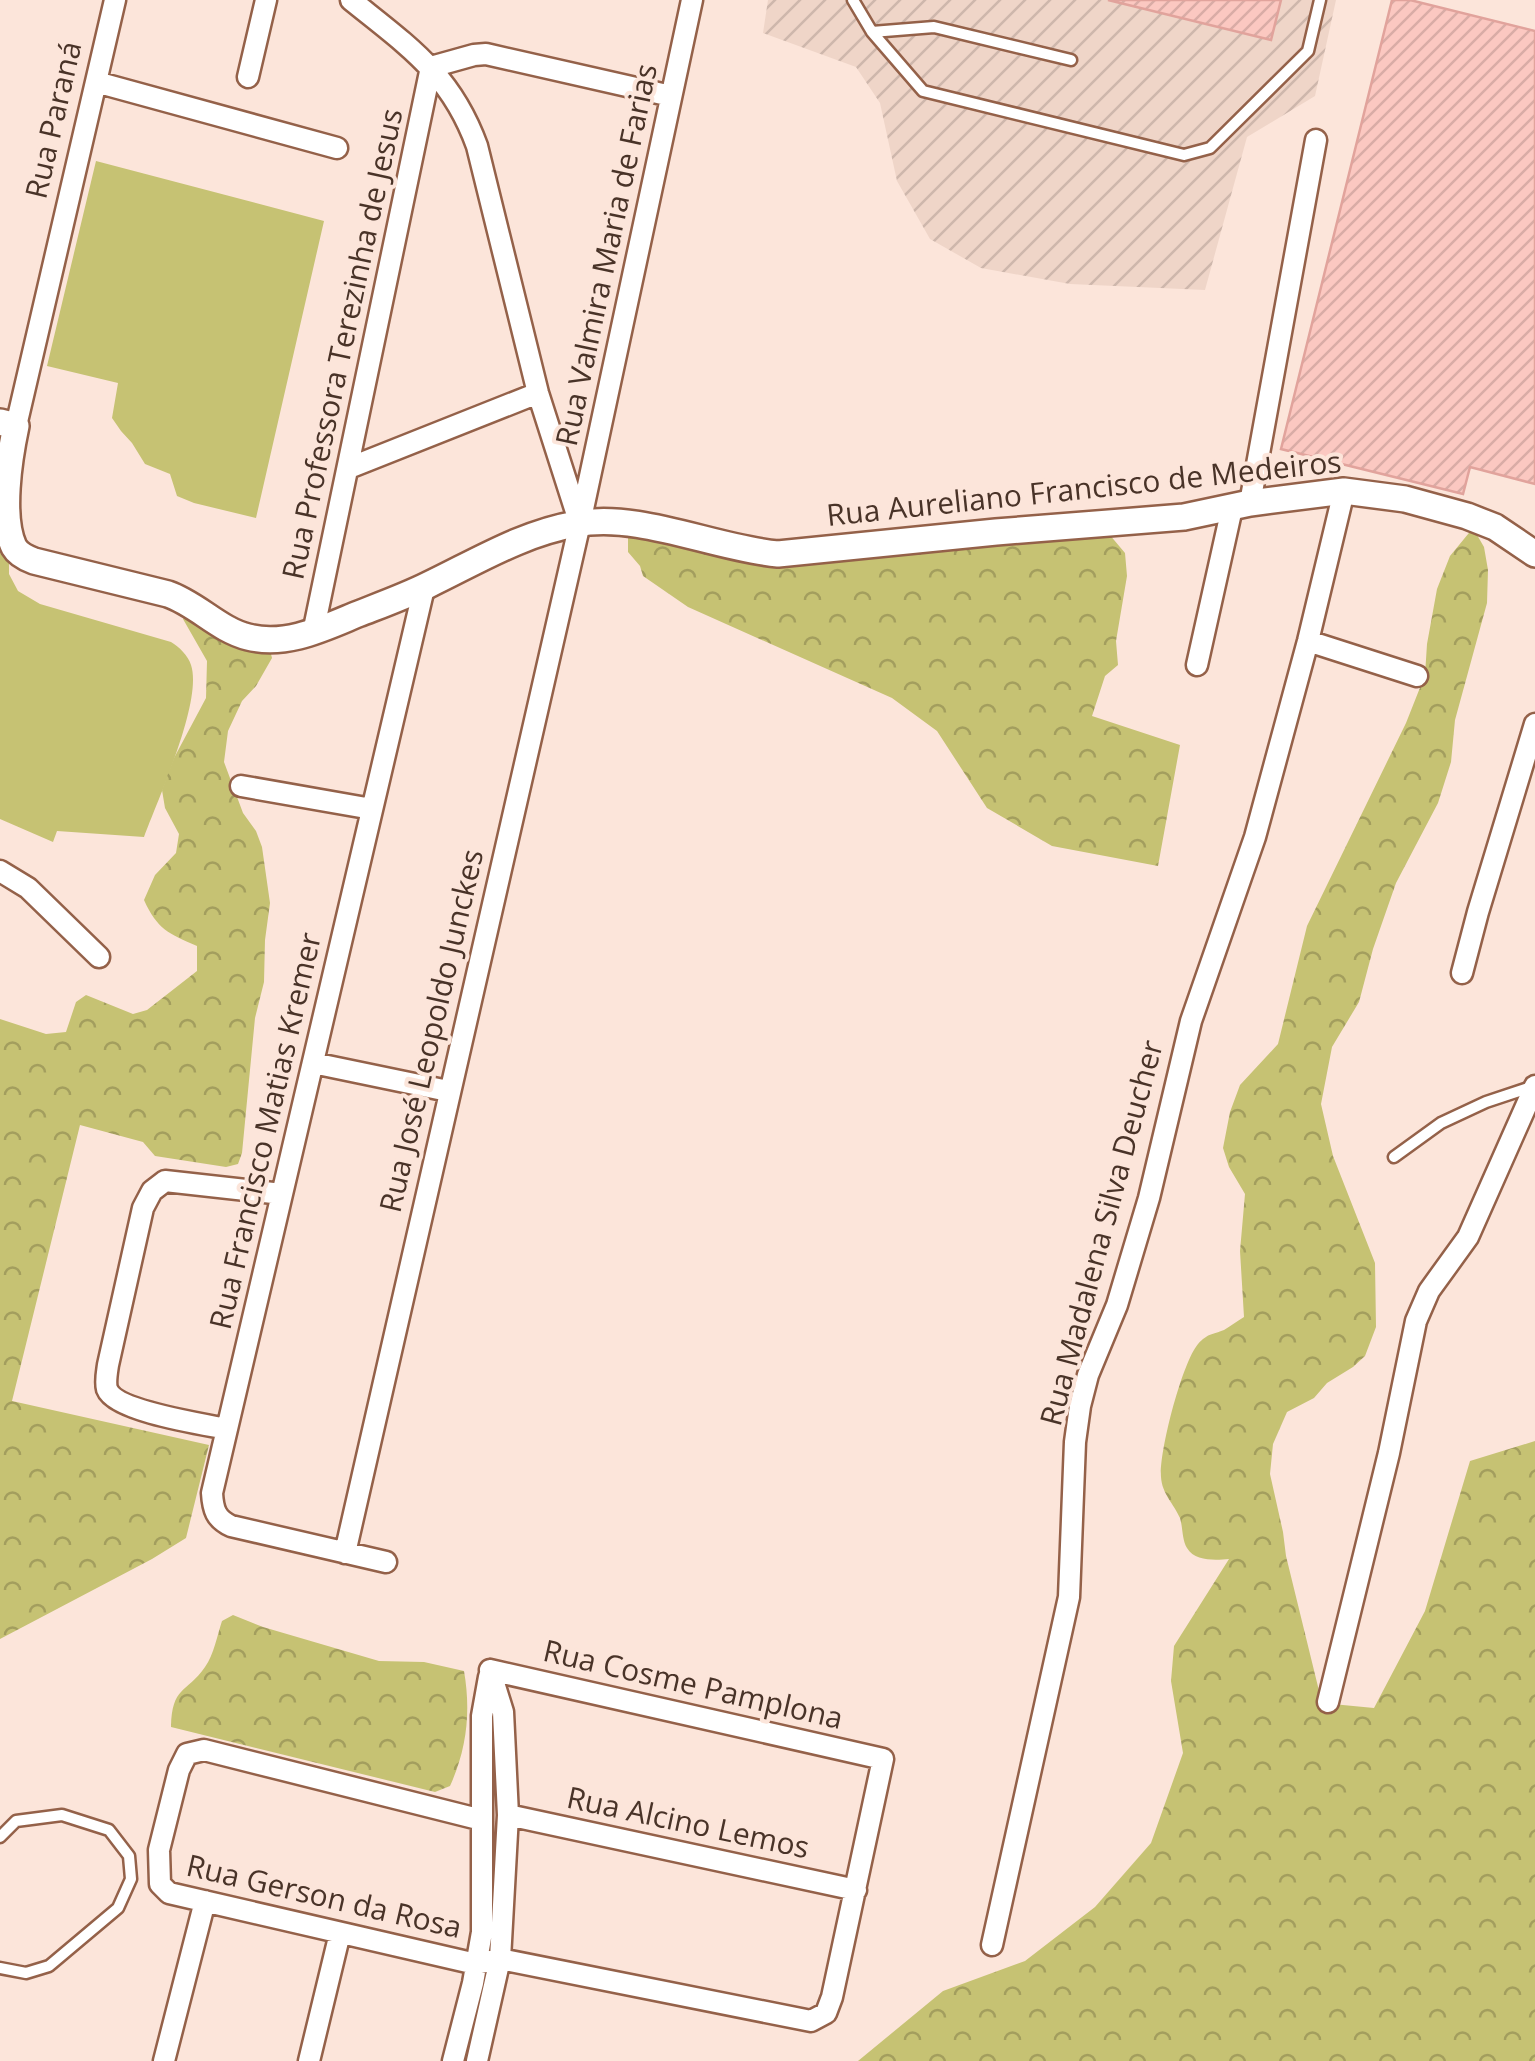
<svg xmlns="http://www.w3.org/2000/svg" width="1535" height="2061" viewBox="0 0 1535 2061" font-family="'Open Sans',sans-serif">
	<defs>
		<pattern id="industrial-furrows" width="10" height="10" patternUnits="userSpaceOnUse" patternTransform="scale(2.5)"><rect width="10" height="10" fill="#efd5c8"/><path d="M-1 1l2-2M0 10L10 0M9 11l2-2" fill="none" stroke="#ceb7ac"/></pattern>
		<pattern id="forest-crowns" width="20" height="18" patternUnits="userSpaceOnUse" patternTransform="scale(2.5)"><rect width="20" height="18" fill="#c6c273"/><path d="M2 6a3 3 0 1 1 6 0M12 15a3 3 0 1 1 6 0" fill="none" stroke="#a39e5e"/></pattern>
		<pattern id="building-hatch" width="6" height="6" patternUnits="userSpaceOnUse" patternTransform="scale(2.5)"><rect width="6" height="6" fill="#fbc8c1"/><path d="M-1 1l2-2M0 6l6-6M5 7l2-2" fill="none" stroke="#d9aca6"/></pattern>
	</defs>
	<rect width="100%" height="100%" fill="#fce5da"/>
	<!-- industrial -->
	<path fill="url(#industrial-furrows)" d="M 768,0 L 1336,0 L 1315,96 L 1247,137 L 1205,290 L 1070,284 L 981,268 L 930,239 L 897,181 L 880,103 L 856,67 L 763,33 Z"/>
	<!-- green -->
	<path fill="#c6c273" d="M 96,161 L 324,221 L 256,518 L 194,503 L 177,496 L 170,474 L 145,464 L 132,443 L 121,431 L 112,418 L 118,383 L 47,366 Z
		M 0,553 L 9,555 L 9,574 L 18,591 L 40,604 L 171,642 C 179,647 188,655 191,665 C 203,701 158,799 144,837 L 57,831 L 53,842 L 0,819 Z"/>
	<!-- forest -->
	<path fill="url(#forest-crowns)" d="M 1473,528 L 1484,547 L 1488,570 L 1487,603 L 1455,720 L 1451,762 L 1438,803 L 1396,883 L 1373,949 L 1359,1002 L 1332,1047 L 1321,1104 L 1333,1156 L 1375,1263 L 1376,1327 L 1365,1356 L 1353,1367 L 1327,1383 L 1314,1398 L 1287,1412 L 1273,1444 L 1270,1474 L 1283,1532 L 1286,1556 L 1322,1703 L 1374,1708 L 1425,1611 L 1470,1461 L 1535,1441 L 1535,2061 L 858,2061 L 943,1991 L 1025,1961 L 1095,1907 L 1151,1843 L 1183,1753 L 1171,1681 L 1174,1646 L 1229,1559 C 1217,1560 1195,1562 1187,1548 C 1182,1540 1183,1528 1180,1518 C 1174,1504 1162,1494 1161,1477 C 1159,1452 1182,1363 1198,1344 C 1208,1333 1212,1335 1224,1330 C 1231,1326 1237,1321 1244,1317 L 1240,1251 L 1245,1194 L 1229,1167 L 1223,1148 L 1230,1112 L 1240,1085 L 1278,1044 L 1307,926 L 1406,723 L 1425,675 L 1427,644 L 1437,589 L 1450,556 Z
		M 635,533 L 721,552 L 1109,534 L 1125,553 L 1127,576 L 1116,641 L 1118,665 L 1105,676 L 1092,716 L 1180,745 L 1158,866 L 1052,846 L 987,808 L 937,731 L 892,698 L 688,607 L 643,576 L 640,566 L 628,552 L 628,537 Z
		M 188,612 L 270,650 L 272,658 L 256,686 L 242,701 L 228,731 L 224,762 L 243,813 L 256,831 L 262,847 L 270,903 L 265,940 L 264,982 L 255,1018 L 242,1153 L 238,1164 L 226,1167 L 155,1156 L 143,1142 L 80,1125 L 12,1401 L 209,1445 L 186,1538 L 152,1559 L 0,1639 L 0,1019 L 46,1034 L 66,1032 L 76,1002 L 86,995 L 133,1014 L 147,1010 L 197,971 L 197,946 C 169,934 157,929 144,900 L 155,875 L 176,853 L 179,834 L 165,808 L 162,790 L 174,758 L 206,698 L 207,661 L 183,619 Z
		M 233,1615 L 263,1627 L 379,1661 L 424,1662 L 464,1671 C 471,1711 467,1749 450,1786 L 435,1792 L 171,1727 C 172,1686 186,1694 205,1667 C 214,1654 217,1636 222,1621 Z"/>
	<!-- building -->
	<path fill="url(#building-hatch)" stroke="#e1a39c" stroke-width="2.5" d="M 1108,0 L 1281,0 L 1271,40 Z
		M 1392,0 L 1410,0 L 1535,31 L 1535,484 L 1470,467 L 1463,494 L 1281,449 Z"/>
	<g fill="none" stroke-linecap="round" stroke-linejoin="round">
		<defs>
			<path id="service" d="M 853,0 L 872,32 L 923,91 L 1184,155 L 1210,148 L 1308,51 L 1320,0
				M 872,32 L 934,27 L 1071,60
				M 1394,1157 L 1441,1123 L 1486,1102 L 1534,1086
				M 0,1837 L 16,1821 L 62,1815 L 109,1830 L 129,1856 L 131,1879 L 118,1908 L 49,1966 L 26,1973 L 0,1968"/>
			<path id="minor" d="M 351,0 C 408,46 451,74 477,146 L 538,393 L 578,518
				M 248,77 L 266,0
				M 96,82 L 337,148
				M 16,426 L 115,0
				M 349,468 L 538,393
				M 1250,503 L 1316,140
				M 313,633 L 431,67 L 474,55 L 486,54 L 671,96
				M 1308,641 L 1417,676
				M 1197,665 L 1232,508
				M 241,786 L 372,809
				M 0,871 L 28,888 L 99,957
				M 1462,973 L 1478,912 L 1535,724
				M 313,1063 L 448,1091
				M 227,1429 C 202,1424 115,1411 107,1389 C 105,1382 107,1372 108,1365 L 143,1208 L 152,1191 L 165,1181 L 282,1194
				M 345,1553 L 580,523 L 692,0
				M 386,1562 L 231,1526 C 216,1519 213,1510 212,1493 L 424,588
				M 1328,1702 L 1389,1453 L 1416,1321 L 1429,1291 L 1468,1237 L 1535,1086
				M 508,1815 L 856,1890
				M 482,1820 L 204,1750 L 187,1754 L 179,1770 L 159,1850 L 160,1884 L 169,1893 L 476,1964 L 500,1959 L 811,2021 L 826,2013 L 832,1997 L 883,1759 L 490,1670
				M 992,1945 L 1069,1597 L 1075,1442 L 1080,1406 L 1088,1375 L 1117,1305 L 1149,1198 L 1191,1021 L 1255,837 L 1308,641 L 1344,491
				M 164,2061 L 205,1901
				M 309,2061 L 340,1933
				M 453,2061 L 473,1983 L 482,1932 L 482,1716 L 489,1677
				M 477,2061 L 500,1959 L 508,1815 L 503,1712 L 490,1670"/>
			<path id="tertiary" d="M 0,422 L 16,426 C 9,459 0,517 14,547 C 18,554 26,558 34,561 L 168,594 C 197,604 219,630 248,637 C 286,647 324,628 358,614 C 381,605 406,596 428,585 C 476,562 523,533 576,524 C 640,512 713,548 778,554 L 996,532 L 1184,517 L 1250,503 L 1344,491 L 1405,499 L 1467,516 L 1495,527 L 1535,554"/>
		</defs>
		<!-- service casing -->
		<use href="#service" stroke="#946149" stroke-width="15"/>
		<!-- minor casing -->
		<use href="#minor" stroke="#946149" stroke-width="25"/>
		<!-- tertiary casing -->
		<use href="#tertiary" stroke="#946149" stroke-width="30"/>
		<!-- service -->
		<use href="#service" stroke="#fff" stroke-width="10"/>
		<!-- minor -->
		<use href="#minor" stroke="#fff" stroke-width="20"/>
		<!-- tertiary -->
		<use href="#tertiary" stroke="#fff" stroke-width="25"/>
	</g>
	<g text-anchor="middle" stroke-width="8" stroke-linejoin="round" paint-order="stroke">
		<!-- street labels -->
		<g font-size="30" fill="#493328" stroke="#fce5da">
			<text transform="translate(54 120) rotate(-77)" y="10">Rua Paraná</text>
			<text transform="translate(607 255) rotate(-78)" y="10">Rua Valmira Maria de Farias</text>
			<text transform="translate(343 344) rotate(-78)" y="10">Rua Professora Terezinha de Jesus</text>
			<text transform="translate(1084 489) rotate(-6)" y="10">Rua Aureliano Francisco de Medeiros</text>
			<text transform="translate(432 1031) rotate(-77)" y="10">Rua José Leopoldo Junckes</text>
			<text transform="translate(266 1131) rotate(-77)" y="10">Rua Francisco Matias Kremer</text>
			<text transform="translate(1102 1233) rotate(-75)" y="10">Rua Madalena Silva Deucher</text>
			<text transform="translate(693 1685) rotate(13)" y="10">Rua Cosme Pamplona</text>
			<text transform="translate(688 1823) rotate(12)" y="10">Rua Alcino Lemos</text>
			<text transform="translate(324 1897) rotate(13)" y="10">Rua Gerson da Rosa</text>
		</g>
	</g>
</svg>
